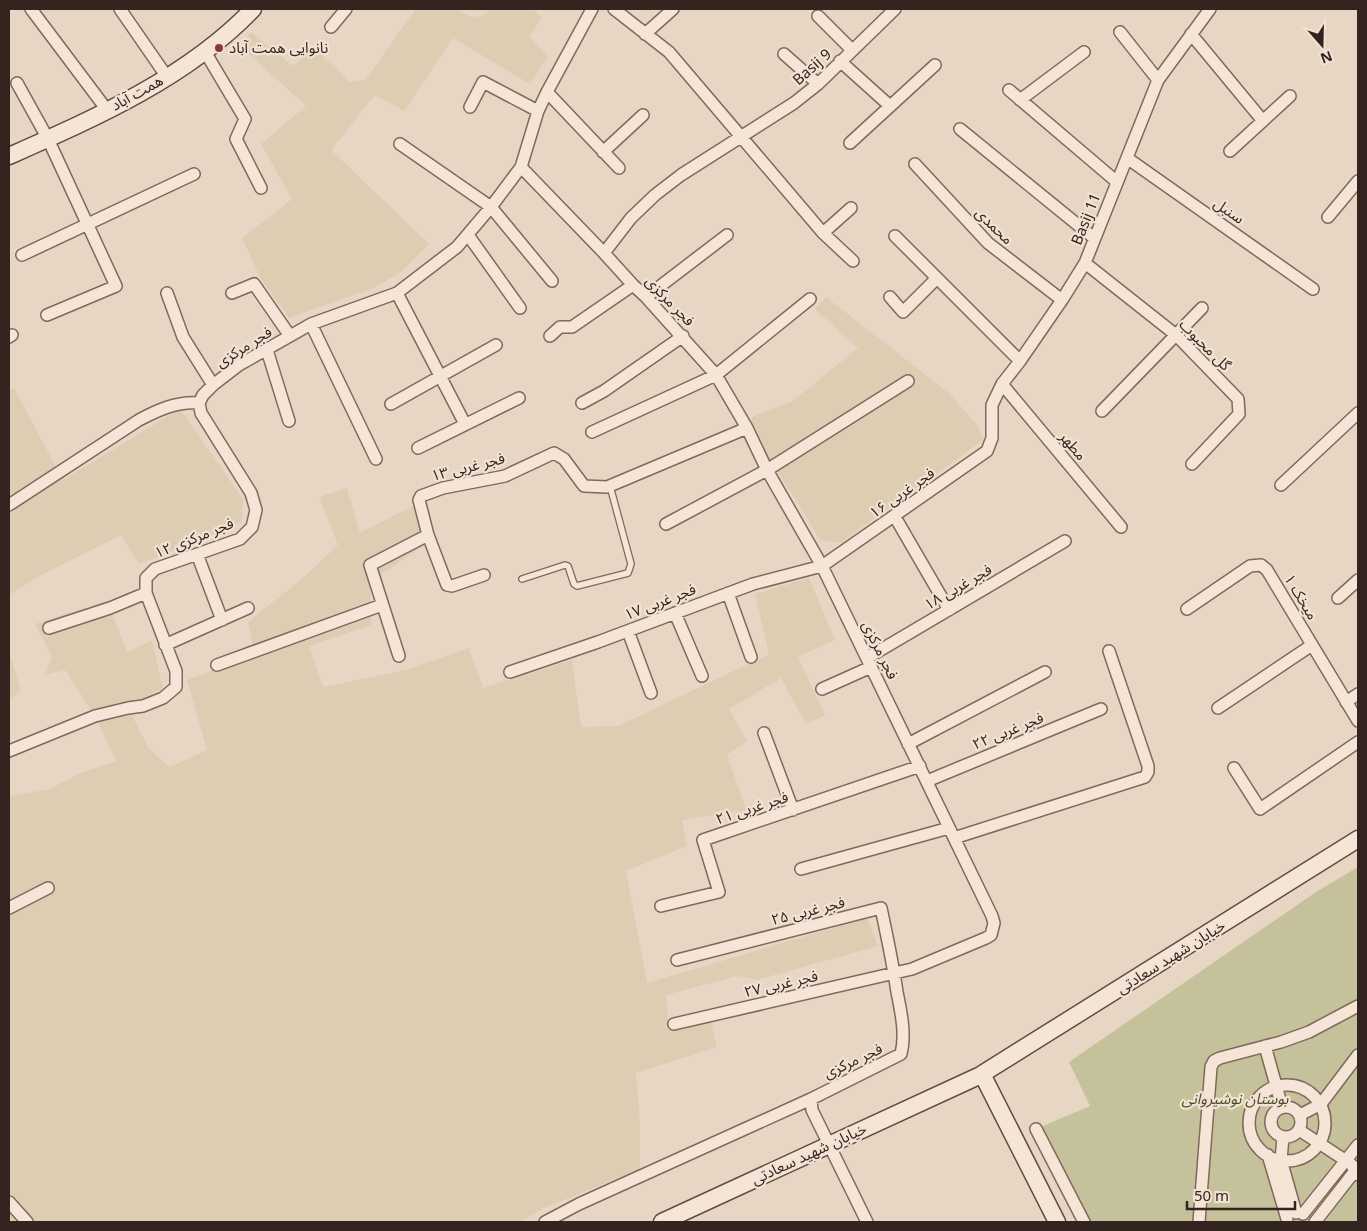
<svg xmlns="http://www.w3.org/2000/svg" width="1367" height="1231" viewBox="0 0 1367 1231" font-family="Georgia,'Noto Sans Arabic',serif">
	<rect width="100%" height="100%" fill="#e8d6c5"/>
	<!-- farmland -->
	<path fill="#ddcdb3" d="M 416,9 L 457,9 L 468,16 L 482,17 L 490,9 L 533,9 L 542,18 L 529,36 L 548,57 L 530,84 L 453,38 L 404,111 L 375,95 L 331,150 L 429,244 L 401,272 L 374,288 L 289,318 L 261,279 L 242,238 L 292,199 L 261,144 L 306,106 L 240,46 L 251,32 L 293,66 L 314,48 L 350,82 L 365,80 Z
		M 826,297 L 950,394 L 978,426 L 983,440 L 840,543 L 820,540 L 800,506 L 752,433 L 752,417 L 793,401 L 858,348 L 815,309 Z
		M 14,388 L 63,480 L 180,409 L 243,499 L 241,522 L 209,537 L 139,564 L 121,535 L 39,576 L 9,595 L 9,392 Z
		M 347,488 L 360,533 L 413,506 L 426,544 L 370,582 L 371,625 L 309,646 L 323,687 L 406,670 L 469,648 L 483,688 L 572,660 L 581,727 L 618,726 L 769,654 L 755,594 L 809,578 L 835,640 L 798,657 L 825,715 L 806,724 L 781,678 L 729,709 L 747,741 L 727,755 L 746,810 L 682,820 L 687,846 L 626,871 L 647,983 L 867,918 L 878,946 L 757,980 L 737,976 L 666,995 L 669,1029 L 710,1019 L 717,1047 L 636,1073 L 640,1121 L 640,1169 L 542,1209 L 519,1222 L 9,1222 L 9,796 L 50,789 L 78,774 L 116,761 L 95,716 L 65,670 L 45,675 L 52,657 L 35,624 L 107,601 L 127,652 L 152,641 L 163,688 L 128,708 L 149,749 L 170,767 L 207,750 L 187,680 L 255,655 L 248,622 L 302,579 L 338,545 L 319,497 Z
		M 9,652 L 21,691 L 9,701 Z"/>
	<!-- green -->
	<path fill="#c5c19a" d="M 1358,867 L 1358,1222 L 1084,1222 L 1036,1129 L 1090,1106 L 1069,1062 L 1316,892 Z"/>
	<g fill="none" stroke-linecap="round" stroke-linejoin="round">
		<defs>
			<path id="lane" d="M 522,579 L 565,565 L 568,566 L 574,584 L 577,586 L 628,573 L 631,564 L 610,486"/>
			<path id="street" d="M 31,9 L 107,110
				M 120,9 L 167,77
				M 614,9 L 669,52 L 823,233 L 853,261
				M 818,16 L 852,50
				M 331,27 L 346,9
				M 1120,32 L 1158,80
				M 645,34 L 673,9
				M 1191,34 L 1263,121
				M 204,50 L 245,119 L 236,139 L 261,188
				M 784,54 L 818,84
				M 840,61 L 890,106
				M 17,83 L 48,139 L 116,286 L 47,315
				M 1009,90 L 1117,182
				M 547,92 L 619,168
				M 1020,100 L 1084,52
				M 470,107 L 483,82 L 538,111
				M 960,129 L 1094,238
				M 850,143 L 935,65
				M 400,144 L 491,207 L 552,281
				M 1230,151 L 1290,96
				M 603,152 L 643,115
				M 1127,158 L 1313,289
				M 915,164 L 988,243 L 1062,300
				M 521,167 L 604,253 L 633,285 L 646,297 L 716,375 L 747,428 L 767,470 L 822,566 L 992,916 L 994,923 L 991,935 L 986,938 L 912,969 L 674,1024
				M 1328,217 L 1358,181
				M 823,233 L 851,208
				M 468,235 L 520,308
				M 895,236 L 1020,361
				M 604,253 L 631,218 L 655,195 L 681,175 L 794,103 L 818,84 L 895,9
				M 22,255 L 194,174
				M 1085,263 L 1176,335 L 1238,399 L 1239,414 L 1192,464
				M 167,293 L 183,337 L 213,385
				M 232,293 L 254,284 L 290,336
				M 397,293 L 465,424
				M 646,297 L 727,235
				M 890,297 L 903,312 L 936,279
				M 311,324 L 376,459
				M 550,336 L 560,327 L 572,327 L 633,285
				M 9,337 L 12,335
				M 267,350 L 289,421
				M 1002,384 L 1121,527
				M 199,403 L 203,395 L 213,385 L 239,365 L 311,324 L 397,293 L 457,247 L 491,207 L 521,167 L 538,111 L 547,92 L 592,9
				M 582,403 L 604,391 L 683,336
				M 391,404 L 496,345
				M 1102,411 L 1202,308
				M 592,432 L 716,375 L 810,299
				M 418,448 L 519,398
				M 1281,485 L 1358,413
				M 9,505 L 139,420 C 158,410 177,401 199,403
				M 895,517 L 949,610
				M 666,524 L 767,470 L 908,381
				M 197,554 L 222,620
				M 484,575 L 452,586 L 447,585 L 428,535 L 419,500 L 421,496 L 443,488 L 505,476 L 554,453 L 564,459 L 584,486 L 607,487 L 747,428
				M 728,593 L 751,657
				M 1338,598 L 1358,580
				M 1187,609 L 1250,566 L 1261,565 L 1267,570 L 1358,721
				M 675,613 L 702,676
				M 49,628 L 110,608 L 146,593
				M 628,631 L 651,693
				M 165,645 L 248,608
				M 399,656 L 370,565 L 428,535
				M 867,658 L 1065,541
				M 217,665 L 382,605
				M 510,672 L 598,642 L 753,584 L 822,566 L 987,451 L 992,438 L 992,405 L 1002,384 L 1020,361 L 1062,300 L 1085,263 L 1158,80 L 1210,9
				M 822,689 L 871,667
				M 1346,702 L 1358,694
				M 1218,708 L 1312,645
				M 764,733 L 793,810
				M 908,744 L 1045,672
				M 9,751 L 95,716 L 128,708 L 143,706 L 163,698 L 176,687 L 176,671 L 146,593 L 146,578 L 155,569 L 240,539 L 252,527 L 256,510 L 251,493 L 201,413 L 199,403
				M 1234,768 L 1260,809 L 1358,742
				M 927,781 L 1101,709
				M 954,838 L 1145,777 L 1148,772 L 1148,766 L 1109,651
				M 801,869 L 949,828
				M 661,906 L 719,892 L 703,840 L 920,766
				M 9,908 L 48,888
				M 677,960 L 881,908 C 887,936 893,964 897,992 C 901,1012 906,1034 901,1054 L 811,1099 L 812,1110 L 867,1222
				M 1265,1046 L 1282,1107
				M1249 1123a38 38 0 1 1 76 0a38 38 0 1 1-76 0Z
				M1271 1122a15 15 0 1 1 30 0a15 15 0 1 1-30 0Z
				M 1300,1115 L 1321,1104 L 1358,1055
				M 1036,1129 L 1084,1222
				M 1299,1130 L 1351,1164 L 1358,1175
				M 1283,1137 L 1281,1160 L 1296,1213
				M 1268,1155 L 1287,1219
				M 9,1202 L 27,1222
				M 1303,1214 L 1358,1145
				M 545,1222 L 579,1204 L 811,1099
				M 1199,1222 L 1211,1067 L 1214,1061 L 1220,1058 L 1281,1042 L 1309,1032 L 1358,1006
				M 1315,1222 L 1358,1167"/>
			<path id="secondary" d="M 9,156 C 95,118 187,78 253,9
				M 662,1222 L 983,1074
				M 1057,1222 L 982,1074 L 1358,839"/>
		</defs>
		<!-- lane casing -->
		<use href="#lane" stroke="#81685d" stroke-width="8"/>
		<!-- street casing -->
		<use href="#street" stroke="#81685d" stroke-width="14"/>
		<!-- secondary casing -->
		<use href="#secondary" stroke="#634a40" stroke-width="19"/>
		<!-- lane -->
		<use href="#lane" stroke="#f4e5d7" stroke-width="5.5"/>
		<!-- street -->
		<use href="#street" stroke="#f4e5d7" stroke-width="11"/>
		<!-- secondary -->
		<use href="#secondary" stroke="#f4e5d7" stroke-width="16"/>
	</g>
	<!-- markers -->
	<circle fill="#893447" stroke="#f1e2d3" stroke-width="2" cx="219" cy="48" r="5"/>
	<g text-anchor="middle" stroke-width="4.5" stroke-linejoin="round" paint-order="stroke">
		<!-- poi labels -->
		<g font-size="15" fill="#33241f" stroke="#f1e2d3" text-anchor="start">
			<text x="229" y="53">نانوایی همت آباد</text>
		</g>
		<!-- street labels -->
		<g font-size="15" fill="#33241f" stroke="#f1e2d3">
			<text transform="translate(812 67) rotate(-42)" y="5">Basij 9</text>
			<text transform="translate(137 93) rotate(-29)" y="5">همت آباد</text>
			<text transform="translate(1229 211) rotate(35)" y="5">سنبل</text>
			<text transform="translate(1086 219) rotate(-68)" y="5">Basij 11</text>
			<text transform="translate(994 226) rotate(44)" y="5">محمدی</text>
			<text transform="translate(670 301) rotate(46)" y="5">فجر مرکزی</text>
			<text transform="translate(1205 345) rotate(45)" y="5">گل محبوب</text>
			<text transform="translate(244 347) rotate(-32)" y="5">فجر مرکزی</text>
			<text transform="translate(1073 446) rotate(50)" y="5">مطهر</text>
			<text transform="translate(468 467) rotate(-14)" y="5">فجر غربی ۱۳</text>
			<text transform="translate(902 493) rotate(-35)" y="5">فجر غربی ۱۶</text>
			<text transform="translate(194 538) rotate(-22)" y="5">فجر مرکزی ۱۲</text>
			<text transform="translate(958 587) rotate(-30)" y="5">فجر غربی ۱۸</text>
			<text transform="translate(1301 597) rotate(59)" y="5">میخک ۱</text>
			<text transform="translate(660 602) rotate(-21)" y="5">فجر غربی ۱۷</text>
			<text transform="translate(880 650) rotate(64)" y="5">فجر مرکزی</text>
			<text transform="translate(1008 731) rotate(-22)" y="5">فجر غربی ۲۲</text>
			<text transform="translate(752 808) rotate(-18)" y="5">فجر غربی ۲۱</text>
			<text transform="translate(808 911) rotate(-14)" y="5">فجر غربی ۲۵</text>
			<text transform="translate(1171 957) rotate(-32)" y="5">خیابان شهید سعادتی</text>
			<text transform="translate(781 984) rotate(-13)" y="5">فجر غربی ۲۷</text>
			<text transform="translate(853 1061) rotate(-25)" y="5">فجر مرکزی</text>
			<text transform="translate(809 1154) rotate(-25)" y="5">خیابان شهید سعادتی</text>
		</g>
		<!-- park labels -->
		<g font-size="15" font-style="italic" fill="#4b4d28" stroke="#f1e2d3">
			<text x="1235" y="1104">بوستان نوشیروانی</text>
		</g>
	</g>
	<!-- border -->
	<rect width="1367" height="1231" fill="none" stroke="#33241f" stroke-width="20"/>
	<!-- north arrow -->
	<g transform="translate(1322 45) rotate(160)" stroke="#f1e2d3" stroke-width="4" paint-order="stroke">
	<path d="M0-4L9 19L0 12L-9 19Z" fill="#33241f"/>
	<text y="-8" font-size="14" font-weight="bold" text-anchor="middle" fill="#33241f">N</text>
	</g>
	<!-- scale -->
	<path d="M1187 1201v8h108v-8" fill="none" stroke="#33241f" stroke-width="2.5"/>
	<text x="1194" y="1201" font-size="15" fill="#33241f" stroke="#f1e2d3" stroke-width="4" paint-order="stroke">50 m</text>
</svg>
